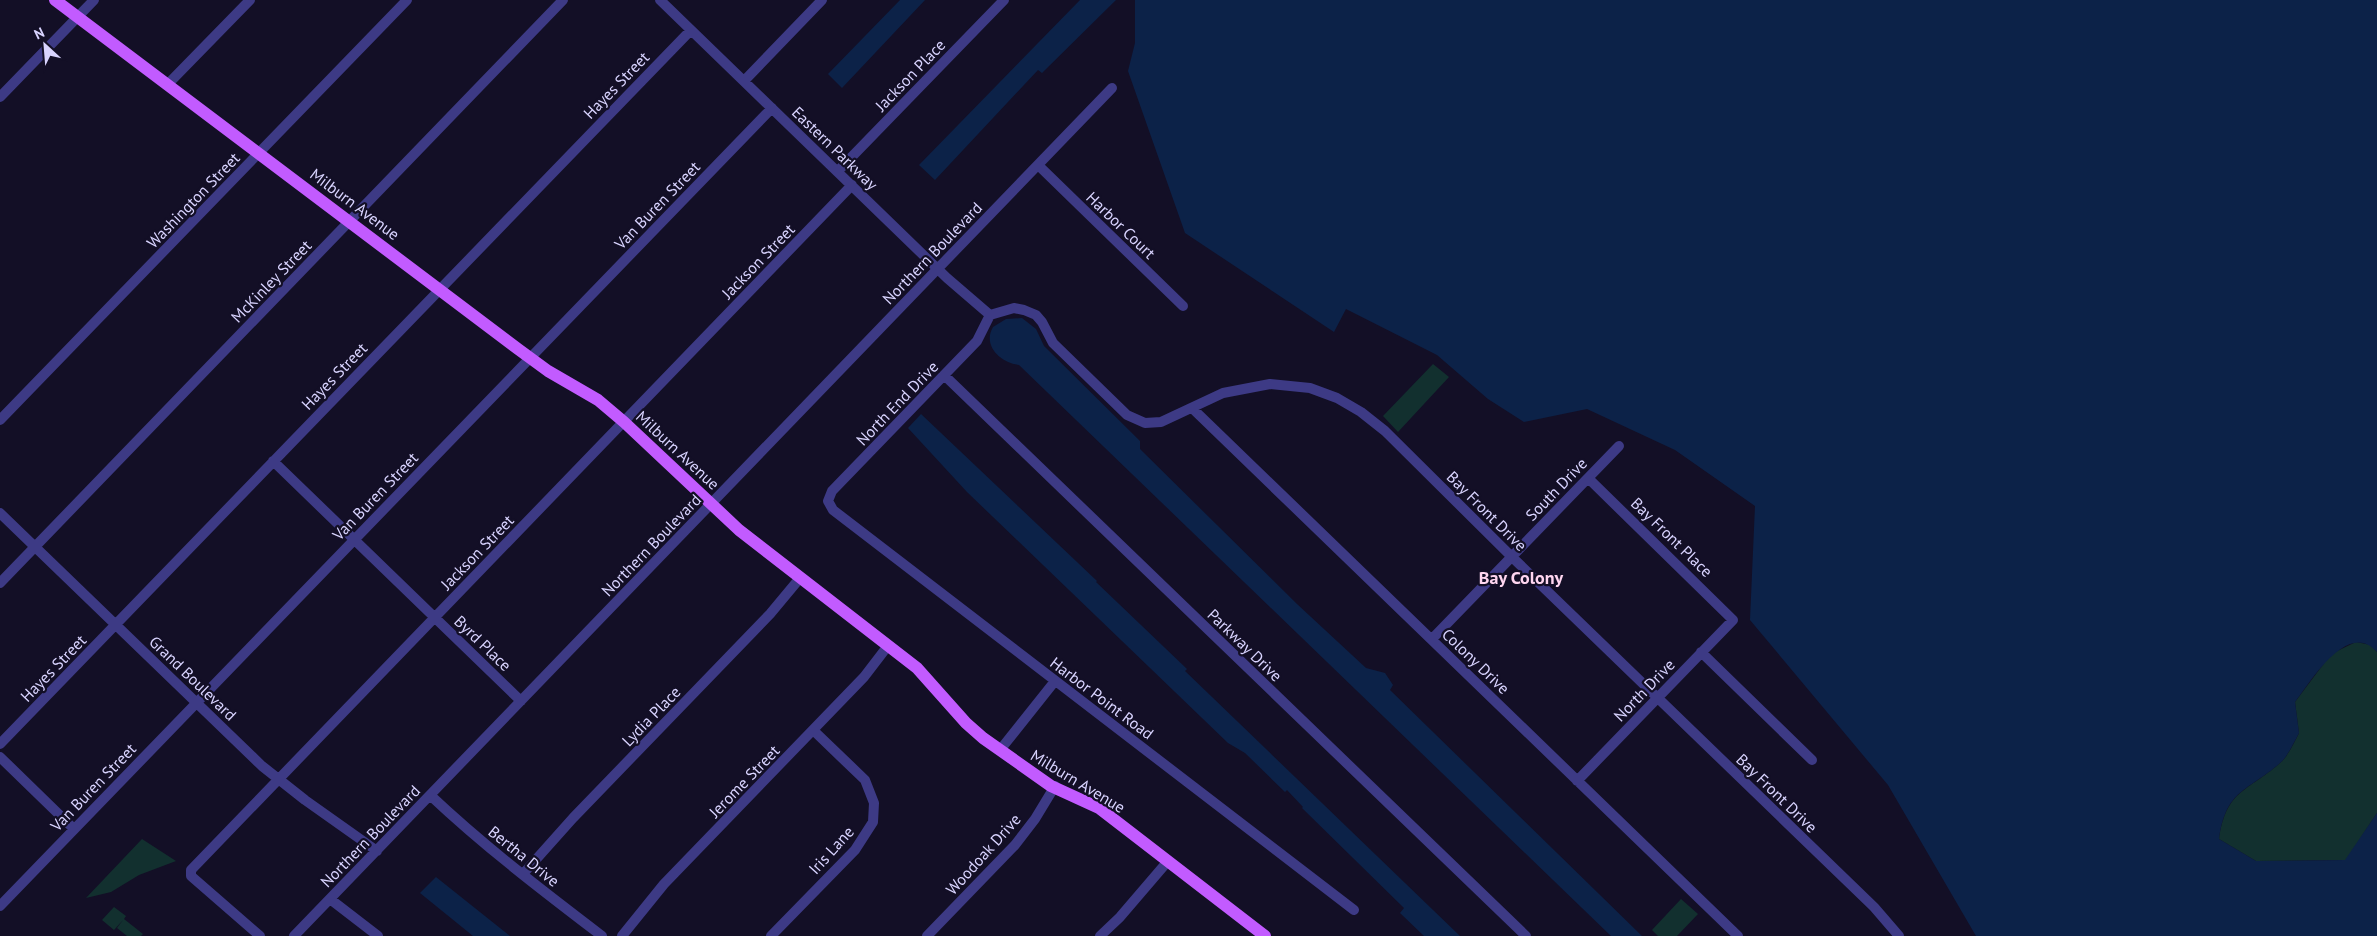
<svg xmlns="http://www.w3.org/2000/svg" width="2377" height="936" viewBox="0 0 2377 936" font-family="'PT Sans',sans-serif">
	<rect width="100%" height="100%" fill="#130f26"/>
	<!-- green -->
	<path fill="#12302f" d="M 1433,364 L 1449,377 L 1398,432 L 1383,416 Z
		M 2356,642 L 2371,645 L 2377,652 L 2377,813 L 2346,860 L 2256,861 L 2219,839 C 2226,790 2247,792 2280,763 C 2288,756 2294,743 2299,733 L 2295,702 L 2331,654 Z
		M 142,839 L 176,861 L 139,875 L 111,892 L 86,898 Z
		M 1681,899 L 1698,914 L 1677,936 L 1658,936 L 1652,930 Z
		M 114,907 L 126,916 L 124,919 L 143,934 L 141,936 L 127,936 L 117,928 L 123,920 L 114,930 L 102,920 Z"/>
	<!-- water -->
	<path fill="#0c2248" d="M 900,0 L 925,0 L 842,88 L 828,74 Z
		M 1080,0 L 1116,0 L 1042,73 L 1038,70 L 935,180 L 919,165 Z
		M 1135,0 L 2377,0 L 2377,652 C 2348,619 2311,681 2295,702 L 2299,733 C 2294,742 2288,756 2280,763 C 2247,792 2226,789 2219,839 L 2256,861 L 2345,860 L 2377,813 L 2377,936 L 1976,936 L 1888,785 L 1750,620 L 1755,506 L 1675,450 L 1587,409 L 1524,422 L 1488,399 L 1437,355 L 1346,309 L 1334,332 L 1185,233 L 1128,71 L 1135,43 Z
		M 1022,318 L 1036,329 L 1044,346 L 1140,441 L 1140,449 L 1297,604 L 1366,668 L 1385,673 L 1393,685 L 1390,690 L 1642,936 L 1611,936 L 1019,365 C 1001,363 982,346 993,327 L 1006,319 Z
		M 921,414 L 1097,581 L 1096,582 L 1187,669 L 1185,671 L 1460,936 L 1424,936 L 1400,913 L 1404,908 L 1302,808 L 1303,807 L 1287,790 L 1285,792 L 1245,753 L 1228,743 L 967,492 L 908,428 Z
		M 436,877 L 510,936 L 473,936 L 420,893 Z"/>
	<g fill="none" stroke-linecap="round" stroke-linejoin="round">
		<!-- minor -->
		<path stroke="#3d3a85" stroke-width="10" d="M 660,0 L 947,278 L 990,315
			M 744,81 L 822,0
			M 168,84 L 250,0
			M 0,97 L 94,0
			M 1038,165 L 1183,306
			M 838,171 L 1004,0
			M 990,315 L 1014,308 L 1024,310 L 1036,315 L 1042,322 L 1053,343 L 1127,415 L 1145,423 L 1161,422 L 1223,393 L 1270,384 L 1310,388 L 1337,398 L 1361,412 L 1385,431 L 1512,557 L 1874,907 L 1899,936
			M 990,315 L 977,341 L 832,491 L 828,501 L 833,510 L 1354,910
			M 944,375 L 1526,936
			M 1192,408 L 1738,936
			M 0,420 L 407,0
			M 273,461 L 521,701
			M 0,513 L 262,766 L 305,800 L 377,851
			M 0,583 L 563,0
			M 1432,639 L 1619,446
			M 1701,652 L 1812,760
			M 0,744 L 691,30
			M 1000,750 L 1055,681
			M 0,757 L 74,829
			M 1577,781 L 1733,620 L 1588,478
			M 430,795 C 484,846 543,891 602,936
			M 523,874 L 573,818 L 770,614 L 800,578
			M 330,899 L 378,936
			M 0,906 L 772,108
			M 260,936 L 191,876 L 191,870 L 852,185
			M 294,936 L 1112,88
			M 622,936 L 664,884 L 864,677 L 887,647
			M 771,936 L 855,850 L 873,822 L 874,803 L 865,780 L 813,730
			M 927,936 L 1015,845 L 1035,819 L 1055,786
			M 1100,936 L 1120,917 L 1168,861"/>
		<!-- major -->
		<path stroke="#c25bff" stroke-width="12" d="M 55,0 L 518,349 L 548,371 L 598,400 L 624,422 L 739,530 L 917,668 L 966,723 L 983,738 L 1051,786 L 1099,808 L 1265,936"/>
	</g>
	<g text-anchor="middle" stroke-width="4.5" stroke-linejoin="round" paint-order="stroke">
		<!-- street labels -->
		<g font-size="16" fill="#d9d4ff" stroke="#130f26">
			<text transform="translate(910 75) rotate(-46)" y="6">Jackson Place</text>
			<text transform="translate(616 85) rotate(-46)" y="6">Hayes Street</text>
			<text transform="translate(835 148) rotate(44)" y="6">Eastern Parkway</text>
			<text transform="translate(193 200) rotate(-46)" y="6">Washington Street</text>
			<text transform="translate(355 204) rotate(37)" y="6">Milburn Avenue</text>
			<text transform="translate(657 205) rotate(-46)" y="6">Van Buren Street</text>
			<text transform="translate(1121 225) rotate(44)" y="6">Harbor Court</text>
			<text transform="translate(932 253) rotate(-46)" y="6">Northern Boulevard</text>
			<text transform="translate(758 261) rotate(-46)" y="6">Jackson Street</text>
			<text transform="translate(271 281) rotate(-46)" y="6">McKinley Street</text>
			<text transform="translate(334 376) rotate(-46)" y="6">Hayes Street</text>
			<text transform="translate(897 403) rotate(-46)" y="6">North End Drive</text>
			<text transform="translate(678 450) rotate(43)" y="6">Milburn Avenue</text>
			<text transform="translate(1556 489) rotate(-46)" y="6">South Drive</text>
			<text transform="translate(375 496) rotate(-46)" y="6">Van Buren Street</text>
			<text transform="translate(1487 511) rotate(45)" y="6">Bay Front Drive</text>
			<text transform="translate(1672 537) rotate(44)" y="6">Bay Front Place</text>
			<text transform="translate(651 545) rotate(-46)" y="6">Northern Boulevard</text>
			<text transform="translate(477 552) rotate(-46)" y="6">Jackson Street</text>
			<text transform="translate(483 643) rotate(44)" y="6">Byrd Place</text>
			<text transform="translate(1245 645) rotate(44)" y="6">Parkway Drive</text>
			<text transform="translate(1476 661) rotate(44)" y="6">Colony Drive</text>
			<text transform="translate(53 668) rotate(-46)" y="6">Hayes Street</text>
			<text transform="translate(193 678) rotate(44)" y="6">Grand Boulevard</text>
			<text transform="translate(1644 690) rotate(-46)" y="6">North Drive</text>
			<text transform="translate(1102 698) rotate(37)" y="6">Harbor Point Road</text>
			<text transform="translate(651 716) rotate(-46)" y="6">Lydia Place</text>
			<text transform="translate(744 781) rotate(-46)" y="6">Jerome Street</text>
			<text transform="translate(1078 781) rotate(31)" y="6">Milburn Avenue</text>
			<text transform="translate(93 787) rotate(-46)" y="6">Van Buren Street</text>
			<text transform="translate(1777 793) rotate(44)" y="6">Bay Front Drive</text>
			<text transform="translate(370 836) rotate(-46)" y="6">Northern Boulevard</text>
			<text transform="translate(831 850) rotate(-48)" y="6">Iris Lane</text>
			<text transform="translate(983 854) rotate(-48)" y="6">Woodoak Drive</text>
			<text transform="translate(524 856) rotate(39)" y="6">Bertha Drive</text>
		</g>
		<!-- neighbourhood labels -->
		<g font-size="18" font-weight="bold" fill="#ffd6f0" stroke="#130f26">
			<text x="1521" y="584">Bay Colony</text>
		</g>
	</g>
	<!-- north arrow -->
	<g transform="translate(45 45) rotate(334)" stroke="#130f26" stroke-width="4" paint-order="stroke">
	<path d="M0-4L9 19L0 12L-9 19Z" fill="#d9d4ff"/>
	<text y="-8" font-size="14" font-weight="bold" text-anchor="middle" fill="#d9d4ff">N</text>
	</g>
</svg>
